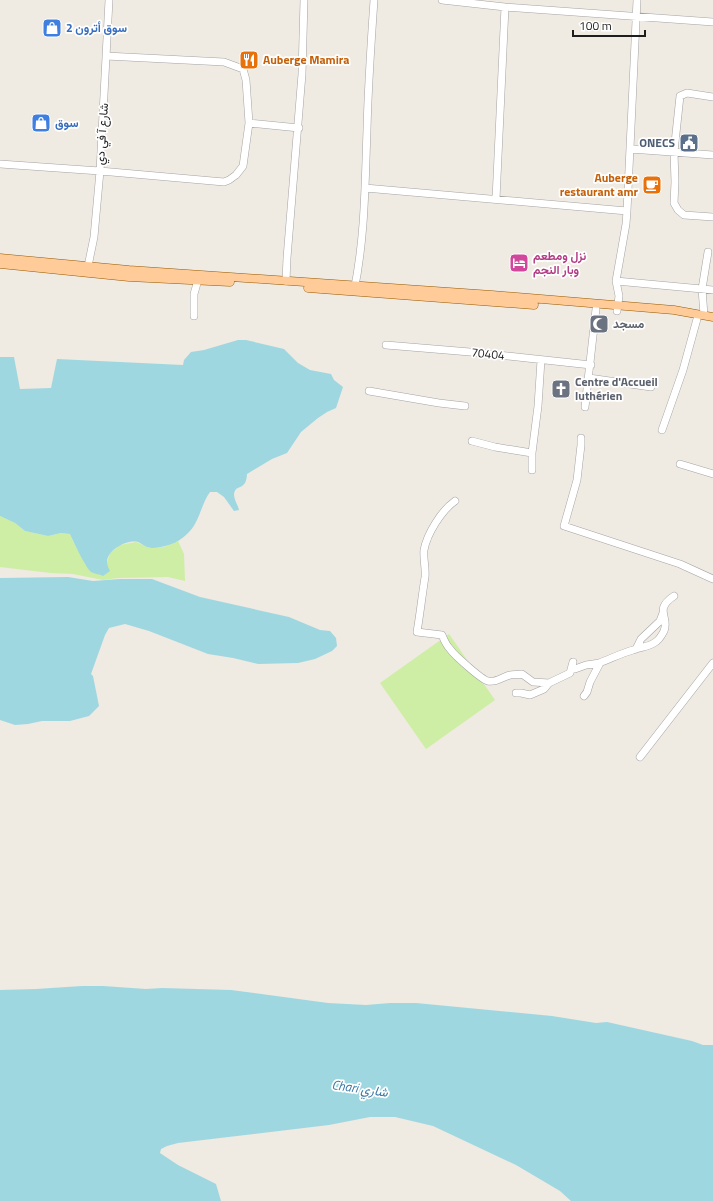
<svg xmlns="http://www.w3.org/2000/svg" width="713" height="1201" viewBox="0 0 713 1201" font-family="'Titillium Web',Vazirmatn,sans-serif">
	<rect width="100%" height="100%" fill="#efeae2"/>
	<!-- grass -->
	<path fill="#cdeea4" d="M 0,516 L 15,523 L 25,531 L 48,536 L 61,533 L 70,534 C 74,545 81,554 86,565 L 107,562 L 110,553 L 120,545 L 136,542 L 150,548 L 164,547 L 178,541 L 184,554 L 185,581 L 168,577 L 118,578 L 103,580 L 73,574 L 51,573 L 0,567 Z
		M 449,634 L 495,700 L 426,749 L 380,683 Z"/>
	<!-- water -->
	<path fill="#9fd7e1" d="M 238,340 L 246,340 L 284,349 L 298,363 L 310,370 L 331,374 L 334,380 L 343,387 L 336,408 L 327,412 L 318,418 L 301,432 L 287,453 L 272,459 L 247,474 C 247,477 246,481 245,483 C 241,489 235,486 234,494 C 234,500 238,505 239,510 L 234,511 L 224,497 L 217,492 L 210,492 C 200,506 200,523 186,535 C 178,543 163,548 152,548 C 147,548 142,544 138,542 C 127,539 107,550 107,562 C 107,565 109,569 110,571 L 103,576 C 99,574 93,574 90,571 C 85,566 73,541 70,534 L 61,533 L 48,536 L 25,531 L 15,523 L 0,516 L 0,357 L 14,357 L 20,389 L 51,388 L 57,359 L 183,365 L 184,360 L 191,352 L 204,350 Z
		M 68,577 L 93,581 L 120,579 L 152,579 L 200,597 L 289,617 L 320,630 L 330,631 L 336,638 L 337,646 L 332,651 L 315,659 L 298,663 L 258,664 L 233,658 L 208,654 L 149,631 L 125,624 L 109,628 L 105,635 L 91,674 L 93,676 L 99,706 L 89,716 L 70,721 L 42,721 L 28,724 L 15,725 L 0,720 L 0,578 Z
		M 82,986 L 103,986 L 146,989 L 162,988 L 231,990 L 328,1003 L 366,1005 L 390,1003 L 416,1003 L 552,1016 L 596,1023 L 607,1022 L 692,1041 L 703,1045 L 713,1045 L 713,1201 L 571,1201 L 560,1191 L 516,1165 L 433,1126 L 395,1117 L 370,1117 L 329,1125 L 178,1143 L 167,1146 L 161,1149 L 160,1153 L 178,1165 L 216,1184 L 221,1201 L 0,1201 L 0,990 L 36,989 Z"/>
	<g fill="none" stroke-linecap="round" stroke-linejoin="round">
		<defs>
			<path id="minor" d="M 442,0 L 505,7 L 713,22
				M 713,97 L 687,93 L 680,96 L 674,152 L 675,182 L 674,203 L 678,210 L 684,215 L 713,217
				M 249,123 L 299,128
				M 630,149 L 713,155
				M 0,164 L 100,171 L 224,182 L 229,180 L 236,175 L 243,166 L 249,123 L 246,80 L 243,69 L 224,62 L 106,56
				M 365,188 L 627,211
				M 496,199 L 505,7
				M 87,271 L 94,237 L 100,171 L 109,0
				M 286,281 L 287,258 L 302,74 L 304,0
				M 616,281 L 713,290
				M 354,291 C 365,238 365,184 367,130 C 368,87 371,43 374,0
				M 617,311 L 619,296 L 616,281 L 626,224 L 627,211 L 637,0
				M 704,315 L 702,289 L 708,252
				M 194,316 L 194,294 L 198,280
				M 386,345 L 470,352 L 591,365
				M 589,378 L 651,387
				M 369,391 L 439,403 L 465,406
				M 585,407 L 596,309
				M 662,430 L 683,370 L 697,319
				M 581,438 L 581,445 L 577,480 L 564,526 L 680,564 L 713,579
				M 472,441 L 495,447 L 532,453
				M 680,464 L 713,474
				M 532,470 L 532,453 L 538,406 L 541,360
				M 455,501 C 441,511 427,534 424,550 C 423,559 426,568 425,577 C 422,596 420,614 417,632 L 442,635 C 444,640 446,645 450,649 C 454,655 482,680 488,681 C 496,683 502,677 510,675 C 513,674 518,675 522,674 L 533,682 L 549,683
				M 636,649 L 641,639 L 660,621 L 663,613
				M 599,663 C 610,659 622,653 633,650 C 640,647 648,647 654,643 C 658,641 662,635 664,631 C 670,617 653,610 674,596
				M 575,669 L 586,665 L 600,663 L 590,682 L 587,692 L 584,696
				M 516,693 L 521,693 L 530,695 L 544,689 L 549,683 L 570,673 L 573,662
				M 640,757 L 713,663"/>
			<path id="major" d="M 0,258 L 129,270 L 492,295 L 674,310 L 713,317
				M 0,264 L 129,277 L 230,282
				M 308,288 L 534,305"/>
		</defs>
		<!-- minor casing -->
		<use href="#minor" stroke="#a4a4a4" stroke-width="8"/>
		<!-- major casing -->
		<use href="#major" stroke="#975a00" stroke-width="9"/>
		<!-- minor -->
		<use href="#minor" stroke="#fff" stroke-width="7"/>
		<!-- major -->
		<use href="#major" stroke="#ffcb98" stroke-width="8"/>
	</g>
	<!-- icons -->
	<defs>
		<symbol id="shop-square" viewBox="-11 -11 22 22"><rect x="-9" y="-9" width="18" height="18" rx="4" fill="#3f7fe0" stroke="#fff"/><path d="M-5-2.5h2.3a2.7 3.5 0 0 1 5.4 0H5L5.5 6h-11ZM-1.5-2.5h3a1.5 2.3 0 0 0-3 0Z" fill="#fff"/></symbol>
		<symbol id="restaurant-square" viewBox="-11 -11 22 22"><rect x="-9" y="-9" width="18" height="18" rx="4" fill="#e8710a" stroke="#fff"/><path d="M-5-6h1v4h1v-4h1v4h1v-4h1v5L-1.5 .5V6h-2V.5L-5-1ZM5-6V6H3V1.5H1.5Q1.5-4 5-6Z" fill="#fff"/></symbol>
		<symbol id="civic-square" viewBox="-11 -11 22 22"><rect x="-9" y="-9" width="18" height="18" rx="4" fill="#5c6f8a" stroke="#fff"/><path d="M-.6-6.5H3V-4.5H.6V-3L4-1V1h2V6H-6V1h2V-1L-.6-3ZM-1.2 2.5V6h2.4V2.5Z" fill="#fff"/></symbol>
		<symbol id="cafe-square" viewBox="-11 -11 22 22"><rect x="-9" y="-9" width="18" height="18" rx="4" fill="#e8710a" stroke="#fff"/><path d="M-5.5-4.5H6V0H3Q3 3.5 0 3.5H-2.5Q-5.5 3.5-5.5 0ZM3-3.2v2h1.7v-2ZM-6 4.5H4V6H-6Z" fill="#fff"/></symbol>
		<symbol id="hotel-square" viewBox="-11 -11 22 22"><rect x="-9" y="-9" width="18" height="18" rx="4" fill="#d1479c" stroke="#fff"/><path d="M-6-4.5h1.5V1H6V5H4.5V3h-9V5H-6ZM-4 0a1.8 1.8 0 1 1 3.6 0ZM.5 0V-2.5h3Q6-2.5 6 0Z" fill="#fff"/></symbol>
		<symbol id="mosque-square" viewBox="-11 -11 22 22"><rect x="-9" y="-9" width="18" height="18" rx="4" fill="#6b7280" stroke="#fff"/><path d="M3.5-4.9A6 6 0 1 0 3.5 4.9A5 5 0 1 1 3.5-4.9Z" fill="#fff"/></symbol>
		<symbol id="church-square" viewBox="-11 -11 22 22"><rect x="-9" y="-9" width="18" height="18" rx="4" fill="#6b7280" stroke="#fff"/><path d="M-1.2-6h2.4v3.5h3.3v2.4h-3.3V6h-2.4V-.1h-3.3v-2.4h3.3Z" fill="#fff"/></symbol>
	</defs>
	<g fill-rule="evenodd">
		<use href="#shop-square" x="41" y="17" width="22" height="22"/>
		<use href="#restaurant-square" x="238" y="49" width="22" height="22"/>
		<use href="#shop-square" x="30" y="112" width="22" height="22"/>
		<use href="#civic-square" x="678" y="132" width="22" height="22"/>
		<use href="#cafe-square" x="641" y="174" width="22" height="22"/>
		<use href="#hotel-square" x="508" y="252" width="22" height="22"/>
		<use href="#mosque-square" x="588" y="313" width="22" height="22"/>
		<use href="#church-square" x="550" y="378" width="22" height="22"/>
	</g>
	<g text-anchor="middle" stroke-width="3.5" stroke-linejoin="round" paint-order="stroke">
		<!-- shop labels -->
		<g font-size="12" font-weight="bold" fill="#366cbe" stroke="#fff" text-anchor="start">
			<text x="66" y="32">سوق أترون 2</text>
			<text x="55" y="127">سوق</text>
		</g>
		<!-- food labels -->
		<g font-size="12" font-weight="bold" fill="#c56008" stroke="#fff" text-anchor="start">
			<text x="263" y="64">Auberge Mamira</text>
			<text x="638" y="182" text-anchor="end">Auberge<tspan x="638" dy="14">restaurant amr</tspan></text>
		</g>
		<!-- street labels -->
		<g font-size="12" fill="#1d1d1d" stroke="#fff">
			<text transform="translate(102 134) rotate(-86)" y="4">شارع آ في دي</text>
			<text transform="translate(488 354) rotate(6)" y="4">70404</text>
		</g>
		<!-- service labels -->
		<g font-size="12" font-weight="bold" fill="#4e5e75" stroke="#fff" text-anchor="end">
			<text x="675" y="147">ONECS</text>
		</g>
		<!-- hotel labels -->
		<g font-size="12" font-weight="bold" fill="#b23c85" stroke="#fff" text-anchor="start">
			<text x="533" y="260">نزل ومطعم<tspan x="533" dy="14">وبار النجم</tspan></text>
		</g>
		<!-- worship labels -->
		<g font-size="12" font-weight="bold" fill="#5b616d" stroke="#fff" text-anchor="start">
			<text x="613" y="328">مسجد</text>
			<text x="575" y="386">Centre d'Accueil<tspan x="575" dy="14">luthérien</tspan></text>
		</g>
		<!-- water labels -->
		<g font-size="13" font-style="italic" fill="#3d78a5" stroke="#fff">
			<text transform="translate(360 1088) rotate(8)" y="5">Chari شاري</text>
		</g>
	</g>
	<!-- scale -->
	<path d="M573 30v6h72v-6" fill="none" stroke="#1d1d1d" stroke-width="2"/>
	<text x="579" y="30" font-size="12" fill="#1d1d1d" stroke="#ffffff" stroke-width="3" paint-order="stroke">100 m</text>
</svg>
